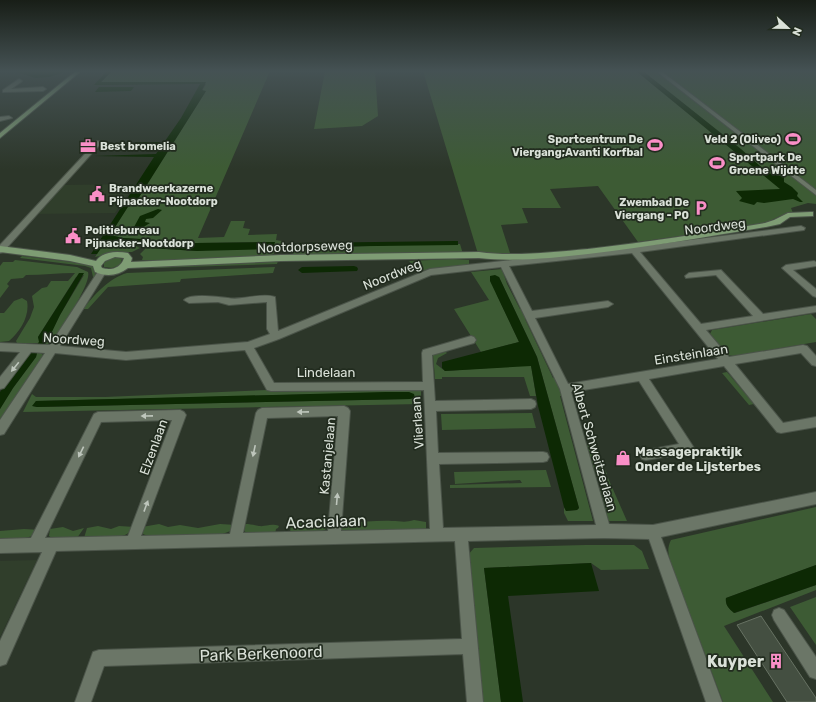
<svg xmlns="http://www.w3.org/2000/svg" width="816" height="702" viewBox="0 0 816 702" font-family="Rubik,sans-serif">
	<rect width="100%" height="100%" fill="#2c3629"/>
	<!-- built -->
	<path fill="#303e2b" d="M 135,184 L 115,213 L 35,214 L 62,185 Z
		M 37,560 L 0,637 L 0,561 Z"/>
	<!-- green -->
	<path fill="#3d5b34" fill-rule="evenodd" d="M 112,71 L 270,71 L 198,238 L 224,237 L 231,221 L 245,221 L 243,228 L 250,229 L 248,235 L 277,234 L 276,240 L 282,241 L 280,249 L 269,257 L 169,261 L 142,260 L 143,257 L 140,254 L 146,248 L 197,251 L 275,242 L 196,243 L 123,238 L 110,235 L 131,202 L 136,202 L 206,91 L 202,91 L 206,84 L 101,82 Z
		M 325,71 L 375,71 L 378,116 L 362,126 L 314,129 Z
		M 423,71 L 816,71 L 816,204 L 808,203 L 791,208 L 793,213 L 780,216 L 764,224 L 638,242 L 598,186 L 550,189 L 561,208 L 522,208 L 528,223 L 501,225 L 510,253 L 478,254 Z
		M 460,244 L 463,254 L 295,256 L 290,250 L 388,245 Z
		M 103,245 L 136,246 L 140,248 L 132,252 L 118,252 L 95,257 Z
		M 22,256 L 89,264 L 94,267 L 96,275 L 95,278 L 93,277 L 91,268 L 85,266 L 20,258 Z
		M 115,257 L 122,259 L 120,265 L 112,268 L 104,267 L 104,262 Z
		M 453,259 L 469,260 L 469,266 L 417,271 L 409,261 Z
		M 15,260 L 77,267 L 88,272 C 92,283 61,329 53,340 L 49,344 L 45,344 L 60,315 L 84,275 L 76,277 L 38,337 L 40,342 L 38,343 L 17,343 L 16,341 L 30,318 L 34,307 L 32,296 L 42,288 L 47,287 L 51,281 L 68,281 L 75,273 C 59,273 42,275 26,275 L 23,278 L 11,279 L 7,284 L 9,286 L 0,298 L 0,266 L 3,262 L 13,262 Z
		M 278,261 L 277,264 L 153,268 L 155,266 L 207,265 Z
		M 275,267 L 273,273 L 181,279 L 180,282 L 108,287 L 88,309 L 83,309 C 94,295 109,278 127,273 Z
		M 502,269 L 507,284 L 520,309 L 523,309 L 527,318 L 525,319 L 553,378 L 556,378 L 563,396 L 560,396 L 593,521 L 568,521 L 564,513 L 564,507 L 566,511 L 577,510 L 579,508 L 537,357 L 499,277 L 496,293 L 519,342 L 481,352 L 454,309 L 489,300 L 471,272 Z
		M 22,298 L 27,301 C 30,316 20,332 9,341 L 0,342 L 0,313 L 4,313 L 14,301 Z
		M 811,314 L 816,319 L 816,342 L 734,356 L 726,355 L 710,334 L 712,330 Z
		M 445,351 L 447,353 L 438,358 L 436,364 L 445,371 L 531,365 L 536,396 L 530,396 L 524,377 L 442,377 L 442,379 L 435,379 L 433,355 Z
		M 37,353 L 41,353 L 43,355 L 5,416 L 2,416 L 0,419 L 0,409 L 13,388 L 36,357 Z
		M 727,372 L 754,404 L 749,405 L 722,373 Z
		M 421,387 L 421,404 L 23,412 L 32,394 L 36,397 L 105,397 L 267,390 ZM 409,392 L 410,399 L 37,407 L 33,406 L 36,401 Z
		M 532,413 L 536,428 L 442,430 L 441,414 Z
		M 593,443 L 607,474 L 595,476 L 585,444 Z
		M 546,470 L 551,487 L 450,488 L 450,485 L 522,483 L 520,480 L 455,484 L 454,472 Z
		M 608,478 L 627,521 L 609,521 L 607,518 L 598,488 L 604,488 L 601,479 Z
		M 816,507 L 816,565 L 726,598 C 725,605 729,609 735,613 L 816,585 L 816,590 L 724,626 L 773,702 L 723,702 L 672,567 C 669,557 666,550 671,540 Z
		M 414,520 L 426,522 L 426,530 L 346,532 L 340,530 L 337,522 C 356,524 373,520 392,521 C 400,521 405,523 414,520 Z
		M 291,523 L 329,524 L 325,530 L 318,532 L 290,533 Z
		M 159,524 L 168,527 L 180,525 L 198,528 L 220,524 L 236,525 L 233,530 L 220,535 L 148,536 L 143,534 L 142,527 Z
		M 245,524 C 250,524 254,525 259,526 C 266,527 270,523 279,526 L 278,528 L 276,529 L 275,534 L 246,533 L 244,530 Z
		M 98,526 L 111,529 L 119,526 L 135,527 C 125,542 100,537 84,538 L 87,528 Z
		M 63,527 L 73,531 L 84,528 L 77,538 L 53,539 L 49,536 L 50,529 Z
		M 24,529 L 41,530 C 29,541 15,539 0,539 L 0,531 Z
		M 586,545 L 634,545 L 642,551 L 649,569 L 601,570 L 591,563 L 484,568 L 501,702 L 481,702 L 467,556 L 474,548 Z
		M 816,597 L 816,645 L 790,607 Z"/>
	<!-- water -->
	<path fill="#0d2904" d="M 14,71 L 67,71 L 50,77 L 35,78 Z
		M 107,71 L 112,71 L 101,82 L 206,82 L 202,90 L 206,91 L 136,202 L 131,202 L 110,235 L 123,238 L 142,239 L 136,246 L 103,245 L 97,254 L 91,254 L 154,157 L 94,156 L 156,154 L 181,118 L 200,84 L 94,85 Z
		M 636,71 L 643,71 L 741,149 L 768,173 L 784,177 L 784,182 L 792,187 L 798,193 L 797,196 L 803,202 L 800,202 L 793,199 L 764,203 L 757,202 L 754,205 L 739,201 L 742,198 L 736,191 L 780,189 Z
		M 99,87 L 134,87 L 131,91 L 95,92 Z
		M 136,142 L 160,142 L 153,150 L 129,150 Z
		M 158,209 L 162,210 L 153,218 L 146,219 L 145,222 L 150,223 L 140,229 L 136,229 L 134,227 L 140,216 Z
		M 156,241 L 196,243 L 275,242 L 273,249 L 197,251 L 151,248 Z
		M 79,273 L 84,273 L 60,315 L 49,338 L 37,353 L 36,357 L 13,388 L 0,409 L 0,392 L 39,342 L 38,337 Z
		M 495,275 L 499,277 L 537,357 L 579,508 L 577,510 L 566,511 L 564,507 L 538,406 L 531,366 L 445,371 L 442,368 L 442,362 L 519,342 L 490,281 L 490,276 Z
		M 386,392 L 409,392 L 414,394 L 415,398 L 410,399 L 37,407 L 32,406 L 36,401 Z
		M 591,563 L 599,591 L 508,596 L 523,702 L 501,702 L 484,568 Z
		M 816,565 L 816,585 L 734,613 C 729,609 725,605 726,598 Z"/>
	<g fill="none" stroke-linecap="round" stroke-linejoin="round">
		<!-- canal -->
		<path fill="#0d2904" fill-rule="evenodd" d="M 455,241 L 458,241 L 458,245 L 296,247 L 292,245 L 296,243 Z
			M 354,266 L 357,267 L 358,269 L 357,271 L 302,273 L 298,270 L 302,267 Z"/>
	</g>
	<!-- building -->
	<path fill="#444f41" stroke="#677263" d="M 761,616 L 816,698 L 816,702 L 787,702 L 737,625 Z"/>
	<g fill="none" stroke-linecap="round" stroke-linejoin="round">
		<defs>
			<path id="minor" d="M 656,71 L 661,71 L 816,190 L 816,195 Z
				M 19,79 L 22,81 L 21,82 L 11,89 L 43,87 L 46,89 L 43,91 L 3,92 L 3,90 Z
				M 0,117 L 9,116 L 12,118 L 0,121 Z
				M 97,141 L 102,142 L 3,252 L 0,253 L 0,245 Z
				M 801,226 L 805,228 L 804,230 L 640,252 L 701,324 L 753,316 L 716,275 L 686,278 L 685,276 L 689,273 L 721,270 L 763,314 L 816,306 L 816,312 L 706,330 L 729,357 L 803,345 L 807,346 L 816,356 L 816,366 L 812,365 L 801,353 L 735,364 L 783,423 L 816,417 L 816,427 L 781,433 L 777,432 L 724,366 L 649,379 L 694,448 L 692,452 L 688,453 L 646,460 L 642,459 L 640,455 L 642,451 L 679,444 L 639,381 L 571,392 L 609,524 L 653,525 L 816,492 L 816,504 L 661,537 L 722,702 L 706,702 L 649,539 L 604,538 L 468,541 L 483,702 L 467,702 L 463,654 L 104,666 L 91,702 L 75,702 L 93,652 L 99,650 L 462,639 L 455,541 L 56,551 L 6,664 L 0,666 L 0,641 L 42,552 L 0,553 L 0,539 L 31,538 L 94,414 L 98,412 L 180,410 L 184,412 L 186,415 L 141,536 L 230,534 L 256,413 L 258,410 L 262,408 L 344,406 L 348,408 L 350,411 L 341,531 L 430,529 L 424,390 L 271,391 L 267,390 L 245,350 L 126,360 L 55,353 L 4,434 L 0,435 L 0,420 L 45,353 L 31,352 L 4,388 L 0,389 L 0,377 L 20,352 L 0,351 L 0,343 L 50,345 L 99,270 L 102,269 L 106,272 L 60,346 L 126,352 L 248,342 L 270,334 L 267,329 L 267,302 L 229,305 L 218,302 L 189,303 L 184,300 C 190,293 219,297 228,298 C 243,301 260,292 275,297 L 278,331 L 430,269 L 634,247 ZM 632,253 L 718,359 L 568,384 L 535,318 L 608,307 L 613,304 L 608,301 L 532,311 L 509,266 ZM 501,267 L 560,389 L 596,525 L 443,528 L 439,464 L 543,462 L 547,461 L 549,457 L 547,453 L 543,452 L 438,453 L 436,411 L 531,409 L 535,407 L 536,404 L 535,401 L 531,399 L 435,401 L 432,355 L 474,343 L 476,340 L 474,337 L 471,336 L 423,350 L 422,353 L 423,382 L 274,383 L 254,348 L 279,339 L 431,275 ZM 338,416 L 328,531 L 243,533 L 267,418 ZM 172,420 L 128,536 L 45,538 L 101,422 Z
				M 814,261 L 816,262 L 816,266 L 793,270 L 816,289 L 816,297 L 813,296 L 782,268 L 786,265 Z
				M 779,608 L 784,610 L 816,657 L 816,679 L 810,677 L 774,620 L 772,615 L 774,610 Z"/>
			<path id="major" d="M 76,71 L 81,71 L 0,138 L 0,133 Z
				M 810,212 L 813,212 L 813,216 L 790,217 L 780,224 L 766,227 C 707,237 648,247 588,254 C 553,258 514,262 479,258 L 281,261 L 128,268 C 118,276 106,277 95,272 L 93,266 L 70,261 L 0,252 L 0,246 L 70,255 L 96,261 C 103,251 117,251 128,253 L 132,258 L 131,262 L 281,255 L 479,252 C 514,257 553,252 588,249 C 648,242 706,233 765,223 L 774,220 L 788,213 ZM 115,257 L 124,258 C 121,268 111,271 102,268 L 101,266 L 105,261 Z"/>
		</defs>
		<!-- minor casing -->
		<use href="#minor" stroke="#4b5449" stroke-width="2"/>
		<!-- major casing -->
		<use href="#major" stroke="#4b5449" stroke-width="2"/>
		<!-- minor -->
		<use href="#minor" fill="#6b7667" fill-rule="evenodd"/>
		<!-- major -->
		<use href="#major" fill="#7e9c74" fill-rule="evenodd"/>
	</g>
	<!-- one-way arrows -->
	<defs><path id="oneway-solid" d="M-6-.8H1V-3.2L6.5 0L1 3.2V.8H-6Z"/></defs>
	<g fill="#bec6bc">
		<use href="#oneway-solid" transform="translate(15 367) rotate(129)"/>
		<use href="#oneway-solid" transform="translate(303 412) rotate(179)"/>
		<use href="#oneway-solid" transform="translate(147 416) rotate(179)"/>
		<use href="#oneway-solid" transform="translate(254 451) rotate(102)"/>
		<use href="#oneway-solid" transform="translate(81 452) rotate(116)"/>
		<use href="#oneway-solid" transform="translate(337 499) rotate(-85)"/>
		<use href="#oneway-solid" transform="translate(146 506) rotate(-70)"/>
	</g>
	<!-- sky -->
	<linearGradient id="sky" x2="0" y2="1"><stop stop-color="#181e17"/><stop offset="0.42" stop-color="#455254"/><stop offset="1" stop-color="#455254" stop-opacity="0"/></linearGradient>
	<rect width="816" height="169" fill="url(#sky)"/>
	<!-- icons -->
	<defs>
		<symbol id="stadium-bare" viewBox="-9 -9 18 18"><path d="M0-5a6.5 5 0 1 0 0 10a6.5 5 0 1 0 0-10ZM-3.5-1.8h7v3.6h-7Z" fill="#fa8fc7" stroke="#222c1f" stroke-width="2.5" paint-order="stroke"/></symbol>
		<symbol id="office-bare" viewBox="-9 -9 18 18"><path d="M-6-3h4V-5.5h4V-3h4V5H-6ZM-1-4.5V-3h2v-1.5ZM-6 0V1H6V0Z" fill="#fa8fc7" stroke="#222c1f" stroke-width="2.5" paint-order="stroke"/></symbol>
		<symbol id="civic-bare" viewBox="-9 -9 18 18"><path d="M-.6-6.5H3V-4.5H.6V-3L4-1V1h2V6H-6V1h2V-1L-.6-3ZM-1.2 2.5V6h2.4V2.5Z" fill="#fa8fc7" stroke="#222c1f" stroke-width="2.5" paint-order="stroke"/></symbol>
		<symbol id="parking-bare" viewBox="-9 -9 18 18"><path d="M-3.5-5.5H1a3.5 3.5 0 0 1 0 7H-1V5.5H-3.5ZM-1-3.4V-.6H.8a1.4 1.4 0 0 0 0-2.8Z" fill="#fa8fc7" stroke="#222c1f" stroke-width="2.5" paint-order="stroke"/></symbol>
		<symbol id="shop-bare" viewBox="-9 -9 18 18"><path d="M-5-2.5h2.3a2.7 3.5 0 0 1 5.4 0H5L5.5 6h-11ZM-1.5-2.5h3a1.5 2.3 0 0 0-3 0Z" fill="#fa8fc7" stroke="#222c1f" stroke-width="2.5" paint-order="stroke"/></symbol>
		<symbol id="building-bare" viewBox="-9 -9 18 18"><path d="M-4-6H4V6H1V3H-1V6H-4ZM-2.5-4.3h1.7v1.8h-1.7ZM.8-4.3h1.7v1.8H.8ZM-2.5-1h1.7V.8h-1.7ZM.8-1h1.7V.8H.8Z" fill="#fa8fc7" stroke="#222c1f" stroke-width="2.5" paint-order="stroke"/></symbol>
	</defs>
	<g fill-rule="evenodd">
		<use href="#stadium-bare" x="782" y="128" width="22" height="22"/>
		<use href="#stadium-bare" x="644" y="134" width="22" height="22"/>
		<use href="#office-bare" x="77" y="135" width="22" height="22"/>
		<use href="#stadium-bare" x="706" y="152" width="22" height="22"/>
		<use href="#civic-bare" x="86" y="183" width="22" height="22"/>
		<use href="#parking-bare" x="690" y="197" width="22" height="22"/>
		<use href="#civic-bare" x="62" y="225" width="22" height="22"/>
		<use href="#shop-bare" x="612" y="447" width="22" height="22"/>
		<use href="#building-bare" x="765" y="650" width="22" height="22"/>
	</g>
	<g text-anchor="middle" stroke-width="3.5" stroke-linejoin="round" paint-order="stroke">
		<!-- far-poi labels -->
		<g font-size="11" font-weight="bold" fill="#dae1d8" stroke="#222c1f" text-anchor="start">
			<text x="643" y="143" text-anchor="end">Sportcentrum De<tspan x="643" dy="13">Viergang;Avanti Korfbal</tspan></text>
			<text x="781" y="143" text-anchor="end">Veld 2 (Oliveo)</text>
			<text x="100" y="150">Best bromelia</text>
			<text x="729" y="161">Sportpark De<tspan x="729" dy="13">Groene Wijdte</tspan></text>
			<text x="109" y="192">Brandweerkazerne<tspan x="109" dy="13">Pijnacker-Nootdorp</tspan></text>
			<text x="689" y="206" text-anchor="end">Zwembad De<tspan x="689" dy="13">Viergang - P0</tspan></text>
			<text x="85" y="234">Politiebureau<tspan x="85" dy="13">Pijnacker-Nootdorp</tspan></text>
		</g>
		<!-- street labels -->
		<g font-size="13" fill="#dae1d8" stroke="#222c1f">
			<text transform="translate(715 226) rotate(-7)" y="5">Noordweg</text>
			<text transform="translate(305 246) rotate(-2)" y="5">Nootdorpseweg</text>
			<text transform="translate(392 274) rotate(-22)" y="5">Noordweg</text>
			<text transform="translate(74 339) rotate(4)" y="5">Noordweg</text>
			<text transform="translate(691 354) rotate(-9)" y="5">Einsteinlaan</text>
			<text x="326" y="377">Lindelaan</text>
			<text transform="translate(417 423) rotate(-94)" y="5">Vlierlaan</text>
			<text transform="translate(153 447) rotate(-70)" y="5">Elzenlaan</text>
			<text transform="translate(595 447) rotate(74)" y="5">Albert Schweitzerlaan</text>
			<text transform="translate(327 456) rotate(-85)" y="5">Kastanjelaan</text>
		</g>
		<!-- poi labels -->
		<g font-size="13" font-weight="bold" fill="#dae1d8" stroke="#222c1f" text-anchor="start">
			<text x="635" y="456">Massagepraktijk<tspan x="635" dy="15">Onder de Lijsterbes</tspan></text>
		</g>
		<!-- near-street labels -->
		<g font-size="16" fill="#dae1d8" stroke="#222c1f">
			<text transform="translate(326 521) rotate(-2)" y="6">Acacialaan</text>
			<text transform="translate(261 653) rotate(-2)" y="6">Park Berkenoord</text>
		</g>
		<!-- near-poi labels -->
		<g font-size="16" font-weight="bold" fill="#dae1d8" stroke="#222c1f" text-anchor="end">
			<text x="764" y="667">Kuyper</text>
		</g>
	</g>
	<!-- north arrow -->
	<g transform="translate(788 28) rotate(112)" stroke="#222c1f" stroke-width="3" paint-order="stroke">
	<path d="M0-3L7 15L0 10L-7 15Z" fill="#dae1d8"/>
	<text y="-6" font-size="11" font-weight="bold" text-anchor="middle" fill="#dae1d8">N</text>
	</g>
</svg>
